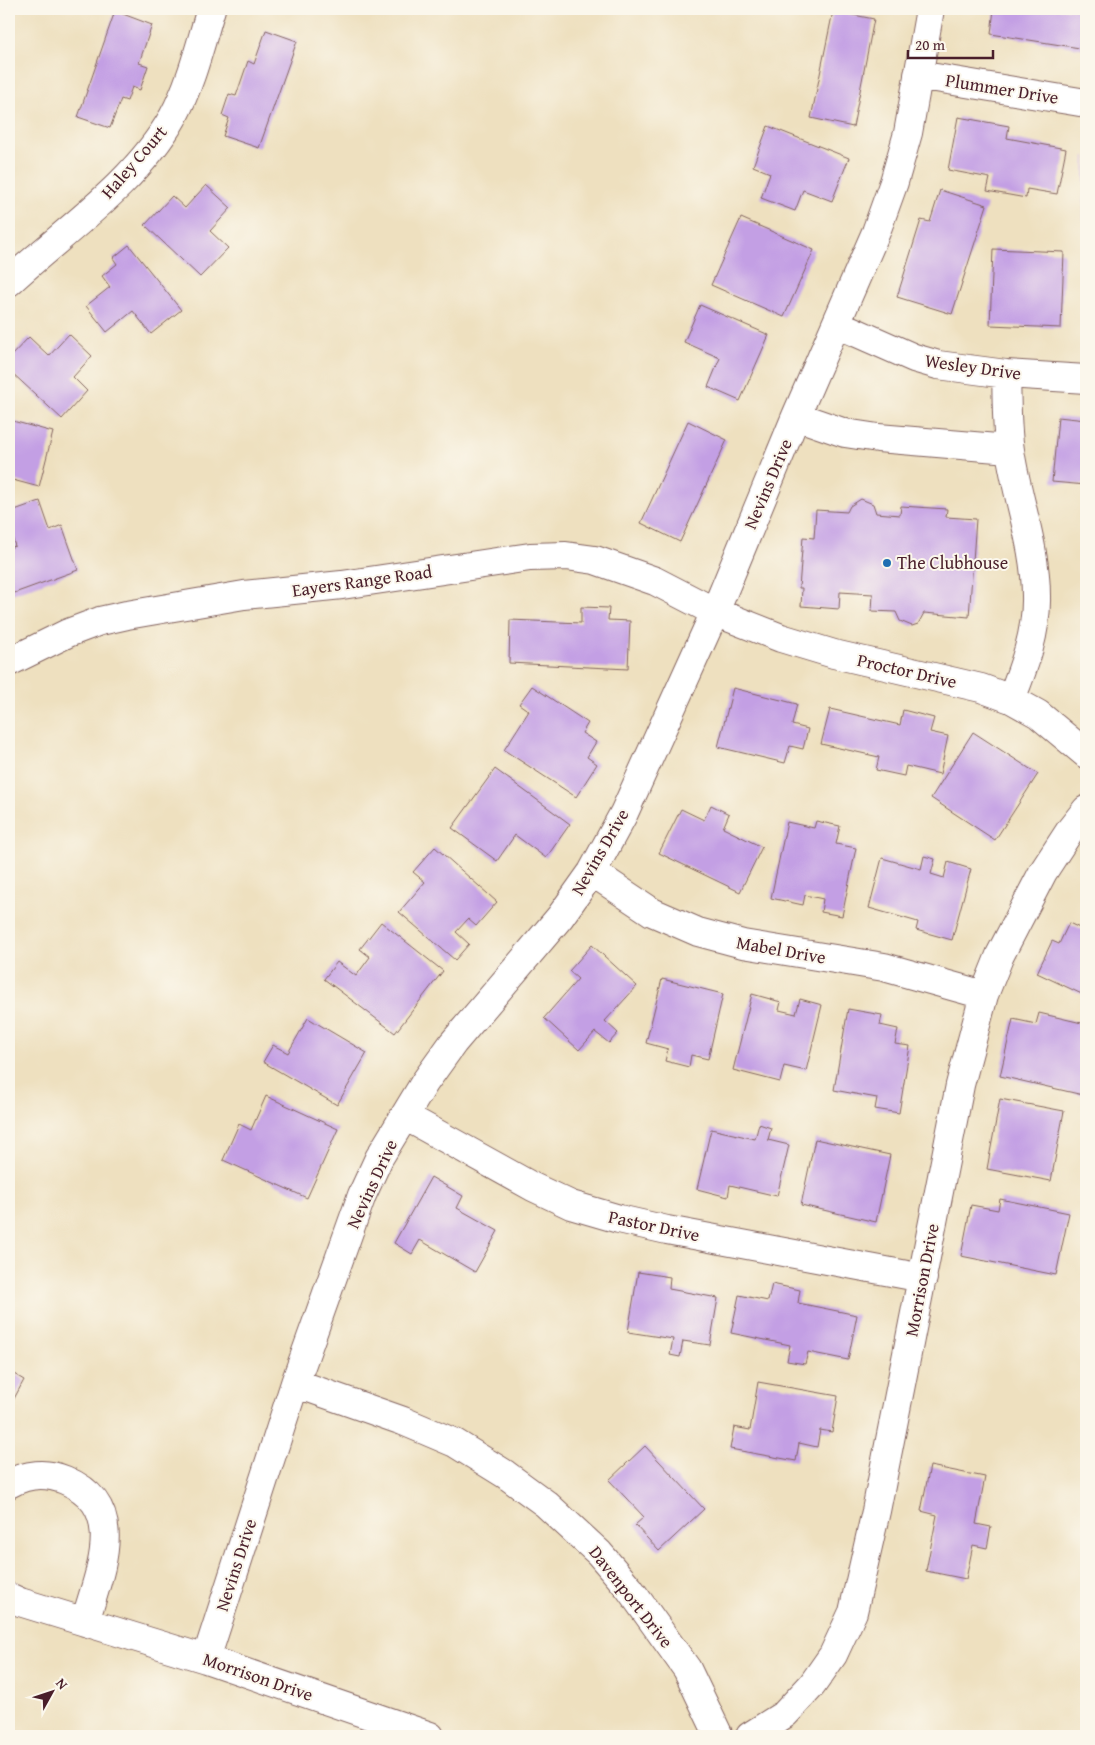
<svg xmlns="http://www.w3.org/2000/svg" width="1095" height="1745" viewBox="0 0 1095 1745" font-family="'Gentium Book Plus',serif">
	<rect width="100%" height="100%" fill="#fbf7ec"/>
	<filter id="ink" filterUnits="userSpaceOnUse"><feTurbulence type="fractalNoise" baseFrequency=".02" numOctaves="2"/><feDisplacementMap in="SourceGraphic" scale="10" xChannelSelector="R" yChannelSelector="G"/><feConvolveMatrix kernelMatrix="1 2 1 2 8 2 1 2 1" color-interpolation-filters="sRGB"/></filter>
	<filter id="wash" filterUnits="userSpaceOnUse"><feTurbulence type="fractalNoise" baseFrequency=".0096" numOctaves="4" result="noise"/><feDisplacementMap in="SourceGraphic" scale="20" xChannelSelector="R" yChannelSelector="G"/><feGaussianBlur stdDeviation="1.12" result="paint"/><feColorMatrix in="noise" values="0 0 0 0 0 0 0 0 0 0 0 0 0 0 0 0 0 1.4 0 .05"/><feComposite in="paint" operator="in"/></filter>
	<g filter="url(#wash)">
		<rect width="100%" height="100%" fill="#eee0bf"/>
		<g id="blocks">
			<!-- building -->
			<path fill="#c39fe4" d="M 994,9 L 1078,9 L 1086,11 L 1086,49 L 991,34 Z
				M 115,11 L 152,25 L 139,63 L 148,66 L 140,90 L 132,87 L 127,101 L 121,99 L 110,128 L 78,117 Z
				M 833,11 L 874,19 L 853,127 L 811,118 Z
				M 266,30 L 297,41 L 259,148 L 223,136 L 229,118 L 222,115 L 229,94 L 236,96 L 248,61 L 254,64 Z
				M 958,117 L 1009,126 L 1007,138 L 1066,149 L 1057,194 L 1027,189 L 1026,198 L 987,191 L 990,178 L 948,170 Z
				M 768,126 L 849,158 L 832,201 L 803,190 L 795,211 L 761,198 L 770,173 L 753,166 Z
				M 1085,156 L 1086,156 L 1086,220 L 1083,220 Z
				M 206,185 L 231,208 L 210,231 L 228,248 L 200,277 L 145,225 L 172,196 L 185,208 Z
				M 940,190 L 987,205 L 952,314 L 897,297 L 921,220 L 930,222 Z
				M 741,218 L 814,250 L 784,317 L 711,285 Z
				M 129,245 L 181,310 L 151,334 L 133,311 L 107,332 L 86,306 L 110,287 L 102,276 L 117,264 L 113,258 Z
				M 993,249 L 1064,252 L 1061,328 L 990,325 Z
				M 700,305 L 769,335 L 740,401 L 708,387 L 720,358 L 684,342 Z
				M 69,334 L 92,356 L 73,377 L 87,391 L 62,419 L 9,370 L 9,358 L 29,337 L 49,356 Z
				M 1058,417 L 1086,420 L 1086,485 L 1052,482 Z
				M 9,420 L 53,432 L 39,487 L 9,479 Z
				M 688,421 L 727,440 L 680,542 L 641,523 Z
				M 861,499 L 873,504 L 876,513 L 900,515 L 901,506 L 947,509 L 946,517 L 976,519 L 969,617 L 924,613 L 918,624 L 912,626 L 900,621 L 896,612 L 872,611 L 873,594 L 840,592 L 839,609 L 801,606 L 802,588 L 799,588 L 803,537 L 814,538 L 816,510 L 847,512 L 850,506 Z
				M 40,501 L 50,530 L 62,525 L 78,570 L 9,595 L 9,548 L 15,546 L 9,527 L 9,512 Z
				M 581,607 L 609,608 L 608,620 L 630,621 L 628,669 L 509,663 L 510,620 L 581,623 Z
				M 532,686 L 588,723 L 582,733 L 596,742 L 587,757 L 597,764 L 576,797 L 504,750 L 529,711 L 519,704 Z
				M 733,688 L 797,704 L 792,725 L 808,729 L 803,749 L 790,746 L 785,763 L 718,747 Z
				M 830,709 L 900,725 L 903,710 L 934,718 L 930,732 L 948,736 L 940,774 L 906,766 L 904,776 L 876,770 L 879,757 L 821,744 Z
				M 973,732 L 1038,774 L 995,840 L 931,798 Z
				M 495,769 L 570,824 L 546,858 L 515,835 L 497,861 L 452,828 Z
				M 711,805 L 729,814 L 723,828 L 762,847 L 740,892 L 659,853 L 681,809 L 704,820 Z
				M 816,821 L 840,826 L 836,844 L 856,848 L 842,916 L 821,912 L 823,899 L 805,895 L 803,905 L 771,898 L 787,822 L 814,828 Z
				M 435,847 L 497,902 L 476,926 L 468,919 L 456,932 L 469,944 L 455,960 L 399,912 L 425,882 L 413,872 Z
				M 924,856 L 935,859 L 931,874 L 944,878 L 948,862 L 971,869 L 952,940 L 916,930 L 918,922 L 869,908 L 882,858 L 921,869 Z
				M 381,922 L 443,971 L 395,1033 L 324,979 L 337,962 L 356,976 L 370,957 L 360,949 Z
				M 1069,923 L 1086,931 L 1086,996 L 1037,973 L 1052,941 L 1059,944 Z
				M 592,945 L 637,986 L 605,1021 L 618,1033 L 609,1043 L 595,1032 L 579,1050 L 544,1018 L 578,979 L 569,971 Z
				M 662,979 L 723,994 L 708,1059 L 691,1055 L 689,1067 L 665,1061 L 668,1049 L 646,1043 Z
				M 752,994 L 781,1002 L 779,1010 L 796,1014 L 800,999 L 822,1005 L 806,1071 L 784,1066 L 780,1082 L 733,1070 Z
				M 848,1009 L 882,1015 L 880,1025 L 898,1029 L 895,1044 L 910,1046 L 899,1113 L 875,1109 L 877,1098 L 834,1090 Z
				M 1039,1013 L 1086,1024 L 1086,1081 L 1083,1095 L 1000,1076 L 1013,1019 L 1036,1024 Z
				M 308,1018 L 367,1053 L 337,1105 L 263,1062 L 273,1045 L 288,1053 Z
				M 266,1096 L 338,1129 L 307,1198 L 223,1160 L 239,1124 L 251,1130 Z
				M 1000,1099 L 1064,1111 L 1051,1181 L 987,1169 Z
				M 759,1124 L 771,1128 L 768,1140 L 789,1145 L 777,1196 L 730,1185 L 728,1197 L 697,1189 L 711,1129 L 755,1139 Z
				M 815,1139 L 890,1155 L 876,1222 L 801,1205 Z
				M 431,1177 L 463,1196 L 457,1208 L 498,1231 L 475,1272 L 420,1240 L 412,1254 L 394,1243 Z
				M 1000,1199 L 1069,1213 L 1056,1275 L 961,1256 L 971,1205 L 998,1210 Z
				M 638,1272 L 670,1277 L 669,1289 L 718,1298 L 710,1345 L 683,1341 L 680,1357 L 670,1355 L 673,1339 L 628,1332 Z
				M 772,1284 L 800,1290 L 798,1303 L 857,1315 L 848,1360 L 808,1352 L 805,1364 L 787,1361 L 790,1345 L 731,1333 L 739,1295 L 768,1301 Z
				M 9,1371 L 24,1380 L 9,1408 Z
				M 758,1382 L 838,1396 L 832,1432 L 820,1430 L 817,1447 L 799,1443 L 796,1461 L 730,1449 L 734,1427 L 750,1430 Z
				M 645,1446 L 704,1509 L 659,1551 L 635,1525 L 644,1517 L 609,1480 Z
				M 930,1466 L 985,1477 L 976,1524 L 991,1527 L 987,1548 L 973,1545 L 966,1579 L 926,1571 L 937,1515 L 921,1511 Z"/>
		</g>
	</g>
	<g filter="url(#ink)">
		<use href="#blocks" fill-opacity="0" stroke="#83635f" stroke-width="1"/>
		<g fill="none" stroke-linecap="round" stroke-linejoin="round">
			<defs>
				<path id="minor" d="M 918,75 L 1086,103
					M 9,282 C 64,231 135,184 173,117 C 191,84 200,45 211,9
					M 837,324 L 914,358 L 938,365 L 1006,374 L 1086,379
					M 1006,374 C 1007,399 1006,425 1010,450 C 1017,499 1036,546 1036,596 C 1037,632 1024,667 1011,699
					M 796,416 L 845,433 L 878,438 L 1009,449
					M 9,662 L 68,633 L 100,621 L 127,615 L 244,595 L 342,585 L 530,557 L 566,556 L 595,560 L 655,581 L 715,612 L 781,638 L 834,654 L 981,688 L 1011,699 L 1038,714 L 1086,754
					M 592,872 L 652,912 L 698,932 L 743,944 L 884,967 L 984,995
					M 405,1116 L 533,1187 L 571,1205 L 619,1219 L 667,1230 L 923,1278
					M 295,1383 L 403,1421 L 455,1443 L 505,1474 L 546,1504 L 599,1553 L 629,1588 L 687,1669 L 719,1736
					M 9,1484 C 26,1474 46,1472 65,1480 C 130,1507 99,1572 85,1622
					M 9,1597 L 20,1602 L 206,1659 L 430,1736
					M 206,1659 L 295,1383 L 362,1195 L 379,1158 L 425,1082 L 453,1043 L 560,917 L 592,872 L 624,813 L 715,612 L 796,416 L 876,232 L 894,182 L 908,133 L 930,9
					M 750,1736 L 785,1714 L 812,1685 L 833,1655 L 853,1612 L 876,1511 L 960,1085 L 984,995 L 1000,955 L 1043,872 L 1071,829 L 1086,810"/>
			</defs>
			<!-- minor casing -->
			<use href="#minor" stroke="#83635f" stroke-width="30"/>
			<!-- minor -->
			<use href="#minor" stroke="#fff" stroke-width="28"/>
		</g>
	</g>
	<!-- markers -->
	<circle fill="#1f6fb2" stroke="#fbf7ec" stroke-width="2" cx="887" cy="563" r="5"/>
	<g text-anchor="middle" stroke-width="4" stroke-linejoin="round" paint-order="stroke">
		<!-- street labels -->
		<g font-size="18" fill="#4a1f2b" stroke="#fbf7ec">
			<text transform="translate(1002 89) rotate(9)" y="6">Plummer Drive</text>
			<text transform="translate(134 162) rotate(-49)" y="6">Haley Court</text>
			<text transform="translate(973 367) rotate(8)" y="6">Wesley Drive</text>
			<text transform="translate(768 484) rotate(-67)" y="6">Nevins Drive</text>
			<text transform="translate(362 581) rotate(-8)" y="6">Eayers Range Road</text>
			<text transform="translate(907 671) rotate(13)" y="6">Proctor Drive</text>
			<text transform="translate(600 852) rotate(-60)" y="6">Nevins Drive</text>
			<text transform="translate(781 950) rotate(10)" y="6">Mabel Drive</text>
			<text transform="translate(372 1184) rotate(-65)" y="6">Nevins Drive</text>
			<text transform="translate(654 1226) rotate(12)" y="6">Pastor Drive</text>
			<text transform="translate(922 1280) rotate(-79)" y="6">Morrison Drive</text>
			<text transform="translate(236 1565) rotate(-72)" y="6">Nevins Drive</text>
			<text transform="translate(631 1597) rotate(52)" y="6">Davenport Drive</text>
			<text transform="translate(258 1677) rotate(19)" y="6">Morrison Drive</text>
		</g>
		<!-- poi labels -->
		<g font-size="18" fill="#4a1f2b" stroke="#fbf7ec" text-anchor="start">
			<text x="897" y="569">The Clubhouse</text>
		</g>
	</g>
	<!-- margin -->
	<rect width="1095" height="1745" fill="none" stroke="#fbf7ec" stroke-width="30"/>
	<!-- north arrow -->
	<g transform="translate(52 1692) rotate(50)" stroke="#fbf7ec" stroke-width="4" paint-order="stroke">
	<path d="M0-4L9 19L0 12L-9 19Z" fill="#4a1f2b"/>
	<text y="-8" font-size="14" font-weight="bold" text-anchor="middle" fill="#4a1f2b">N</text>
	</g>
	<!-- scale -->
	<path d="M908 50v8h85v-8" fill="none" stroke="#4a1f2b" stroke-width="2.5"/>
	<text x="915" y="50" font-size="15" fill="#4a1f2b" stroke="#fbf7ec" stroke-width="4" paint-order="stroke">20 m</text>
</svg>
